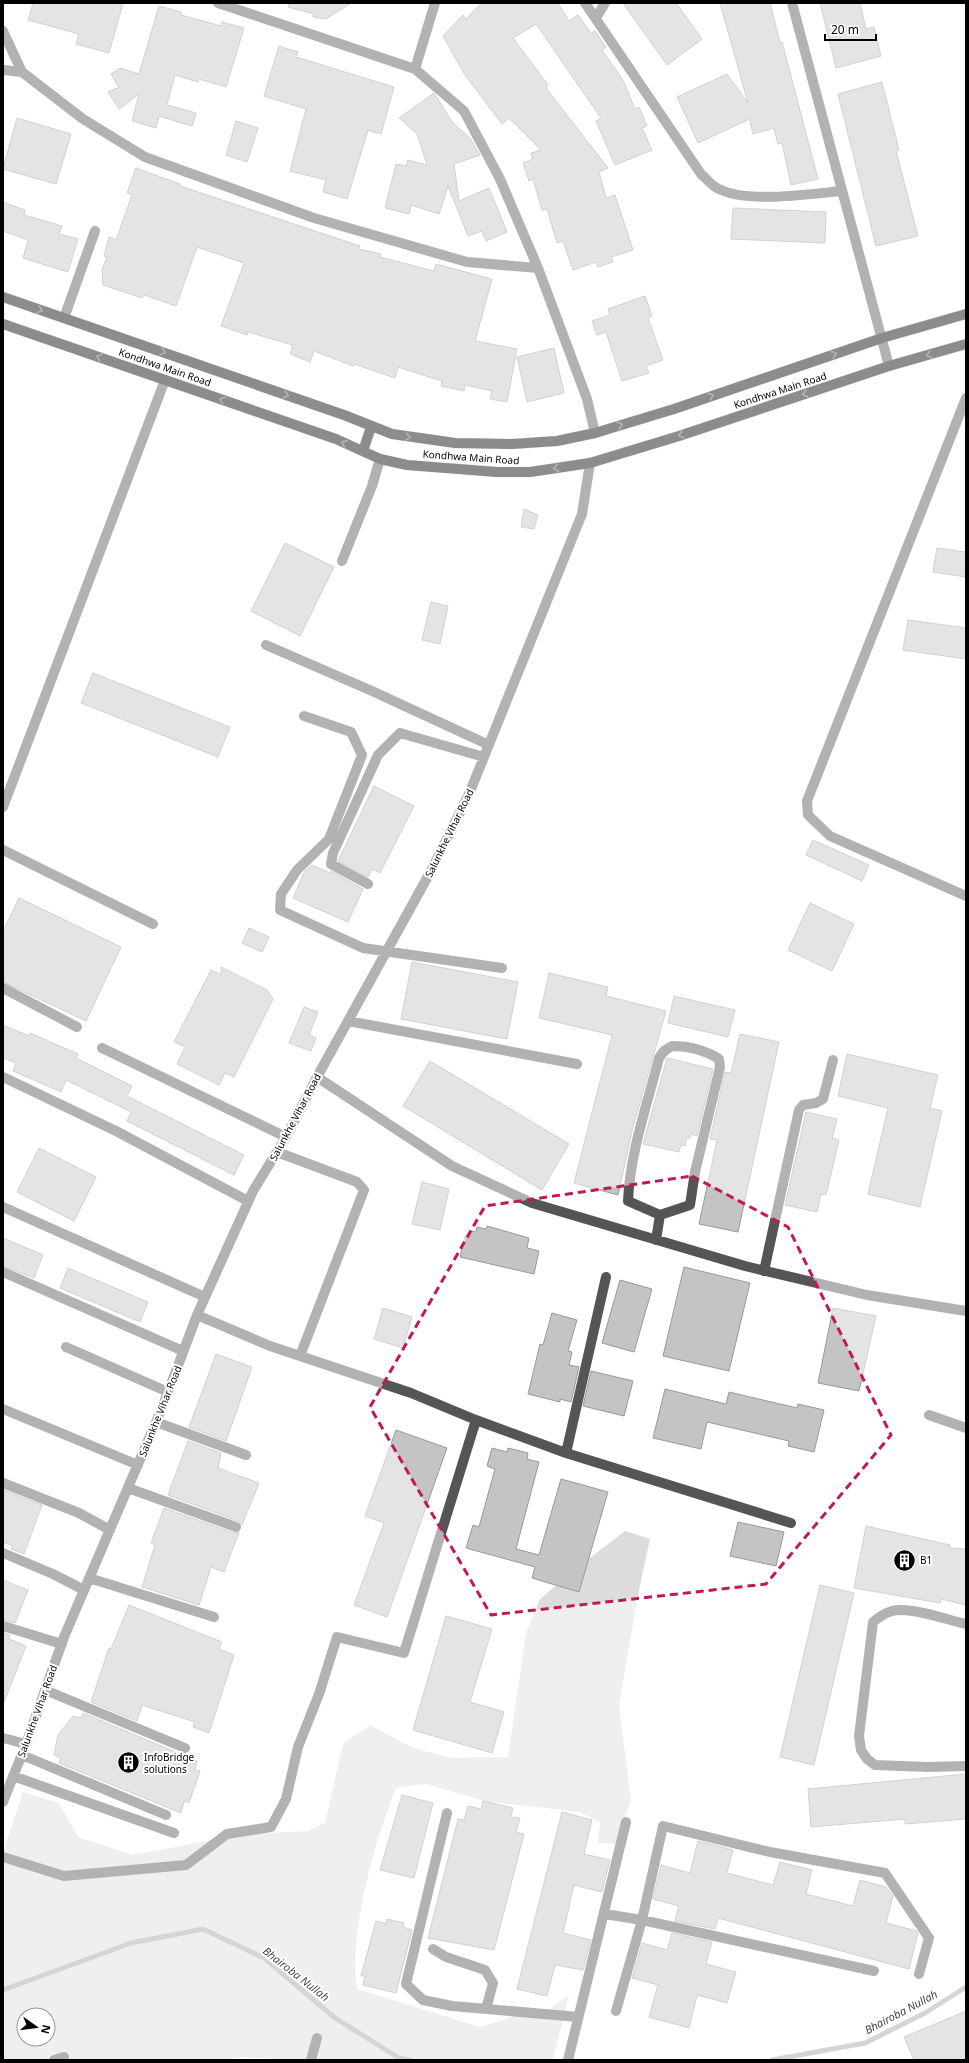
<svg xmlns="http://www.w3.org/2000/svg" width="969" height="2063" viewBox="0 0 969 2063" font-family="'Noto Sans',sans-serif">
	<rect width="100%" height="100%" fill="#fff"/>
	<!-- green -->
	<path fill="#dcdcdc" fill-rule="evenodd" d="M 625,1531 L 650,1539 L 639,1590 L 619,1705 L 631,1800 L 617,1844 L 598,1843 L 600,1822 L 579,1812 L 484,1801 L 426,1784 L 396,1788 C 375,1840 348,1935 357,1989 L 480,2027 L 528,2012 L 544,2013 L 569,1995 L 553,2060 L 297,2060 L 241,2057 L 224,2060 L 3,2060 L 3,1852 L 23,1792 L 59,1803 L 78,1837 L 133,1855 L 243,1834 L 308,1831 L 325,1823 L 343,1744 L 370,1725 L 413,1748 L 452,1758 L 508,1757 L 526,1633 L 540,1599 L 578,1567 ZM 24,2015 L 48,2015 L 48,2039 L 24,2039 Z"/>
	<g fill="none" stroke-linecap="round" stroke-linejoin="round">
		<!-- stream -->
		<path stroke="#a3a3a3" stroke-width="5" d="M 3,1990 L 131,1943 L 203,1929 L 264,1958 L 335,2018 L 399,2058 L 410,2060
			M 772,2060 L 865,2043 L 925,2013 L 966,1987"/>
	</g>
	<!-- building -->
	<path fill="#c4c4c4" stroke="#999" d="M 33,3 L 123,3 L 109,53 L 76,44 L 79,34 L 28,20 Z
		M 289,3 L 351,3 L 326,19 L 313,17 L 314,14 L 288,7 Z
		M 481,3 L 558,3 L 569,21 L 578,15 L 591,33 L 595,31 L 606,47 L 602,50 L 623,80 L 635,109 L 639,107 L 647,126 L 642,128 L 652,150 L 615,165 L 596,121 L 601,118 L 536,24 L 513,38 L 548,85 L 546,88 L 608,168 L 599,172 L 606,198 L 615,195 L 633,250 L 611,257 L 613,262 L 598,267 L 596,262 L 573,270 L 563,241 L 557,243 L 547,209 L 542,210 L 533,179 L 529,181 L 523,163 L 533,159 L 531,153 L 541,150 L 509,118 L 502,124 L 465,75 L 443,36 L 463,15 L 466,19 Z
		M 623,3 L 676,3 L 702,39 L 667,65 Z
		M 720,3 L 770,3 L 780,42 L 782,42 L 818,179 L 791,185 L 782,143 L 778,144 L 774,128 L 753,134 L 750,121 L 752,120 L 752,118 L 698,143 L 677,97 L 727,74 L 748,103 Z
		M 820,3 L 860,3 L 866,29 L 874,27 L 881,56 L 836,68 Z
		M 159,6 L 181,12 L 181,15 L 221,26 L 222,22 L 244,28 L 226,87 L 199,79 L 198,82 L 175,75 L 167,105 L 196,113 L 192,126 L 159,116 L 156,128 L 132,121 L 139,94 L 119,109 L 108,92 L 119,87 L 111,74 L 120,68 L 139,74 Z
		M 279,46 L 298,52 L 296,57 L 394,87 L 381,134 L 368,130 L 347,199 L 323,192 L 326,180 L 290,171 L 306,109 L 264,96 Z
		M 882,82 L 899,150 L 896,151 L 918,236 L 876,246 L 838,94 Z
		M 434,93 L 453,123 L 470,138 L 480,155 L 454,164 L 459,201 L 489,188 L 507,232 L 486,241 L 482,231 L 468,236 L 448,186 L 439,214 L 411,205 L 409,214 L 385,208 L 396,164 L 406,166 L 408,160 L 427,165 L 417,134 L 399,118 Z
		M 17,118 L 71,134 L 56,184 L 3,169 Z
		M 236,121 L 258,128 L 247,162 L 226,155 Z
		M 136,168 L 180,184 L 180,186 L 360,246 L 359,249 L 381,254 L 380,257 L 434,271 L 436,264 L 492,279 L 475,341 L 517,349 L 507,402 L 490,399 L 492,391 L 465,385 L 464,391 L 441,386 L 442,381 L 398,367 L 395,378 L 354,364 L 353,366 L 314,351 L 310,362 L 290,354 L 293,345 L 248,332 L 247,335 L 221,326 L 244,263 L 197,247 L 176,306 L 144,295 L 142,298 L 103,285 L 102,270 L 107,257 L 104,256 L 109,237 L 116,240 L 132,195 L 127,193 Z
		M 3,202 L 25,210 L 24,215 L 62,226 L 59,234 L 78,239 L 68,272 L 23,258 L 28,240 L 3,231 Z
		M 733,208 L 826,212 L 825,243 L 731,239 Z
		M 645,296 L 652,316 L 648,318 L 663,360 L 646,366 L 649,373 L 622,381 L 606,332 L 597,335 L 592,321 L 610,315 L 608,309 Z
		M 554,348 L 564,393 L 527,402 L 517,357 Z
		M 524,509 L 538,515 L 534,529 L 521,527 Z
		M 285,543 L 334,567 L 300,636 L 251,611 Z
		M 937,548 L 966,552 L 966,577 L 933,572 Z
		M 431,602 L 448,606 L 440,644 L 422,640 Z
		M 908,620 L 966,628 L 966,659 L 903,650 Z
		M 93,673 L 230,727 L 218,757 L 81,703 Z
		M 374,786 L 414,806 L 380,873 L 372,869 L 368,877 L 338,861 Z
		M 813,840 L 869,865 L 862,881 L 806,855 Z
		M 312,865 L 330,873 L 331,871 L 363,889 L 348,922 L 293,898 L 305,871 Z
		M 19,898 L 121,947 L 86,1021 L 3,982 L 3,931 Z
		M 810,903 L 854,924 L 832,971 L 788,950 Z
		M 249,928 L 269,937 L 262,952 L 242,943 Z
		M 412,962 L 518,982 L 507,1039 L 401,1019 Z
		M 221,967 L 267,990 L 273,999 L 234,1077 L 225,1073 L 219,1085 L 177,1064 L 185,1047 L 174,1042 L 211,970 L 221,975 Z
		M 549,973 L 608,987 L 606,996 L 666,1011 L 633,1127 L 618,1195 L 574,1183 L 612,1035 L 539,1018 Z
		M 674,996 L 735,1010 L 728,1037 L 668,1023 Z
		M 304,1007 L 318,1012 L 309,1035 L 316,1038 L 311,1051 L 289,1043 Z
		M 3,1025 L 29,1036 L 30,1033 L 78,1054 L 76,1058 L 132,1086 L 127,1096 L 244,1155 L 234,1175 L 127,1121 L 131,1112 L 66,1080 L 61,1092 L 13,1071 L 16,1063 L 3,1058 Z
		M 740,1034 L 779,1042 L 738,1232 L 699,1224 L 717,1140 L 710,1139 L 725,1072 L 731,1073 Z
		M 847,1054 L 938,1075 L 930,1108 L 942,1111 L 920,1207 L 868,1194 L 888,1108 L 838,1096 Z
		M 667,1058 L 713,1069 L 697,1136 L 691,1134 L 690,1138 L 687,1137 L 685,1146 L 681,1145 L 679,1152 L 643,1144 Z
		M 430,1061 L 569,1144 L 542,1190 L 403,1106 Z
		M 806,1112 L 837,1119 L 832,1138 L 839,1140 L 826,1195 L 821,1194 L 817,1212 L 785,1205 Z
		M 39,1148 L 96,1177 L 74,1221 L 17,1192 Z
		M 422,1182 L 449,1189 L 440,1230 L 412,1224 Z
		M 487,1226 L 529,1238 L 527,1248 L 539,1251 L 534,1274 L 460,1257 L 465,1236 L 470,1237 L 471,1231 L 476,1232 L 477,1227 L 486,1229 Z
		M 3,1238 L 43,1255 L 34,1278 L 3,1266 Z
		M 684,1267 L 750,1283 L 729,1371 L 663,1356 Z
		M 68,1268 L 148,1302 L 140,1322 L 60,1288 Z
		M 620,1280 L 652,1289 L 634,1352 L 602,1343 Z
		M 383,1308 L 412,1317 L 403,1348 L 374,1339 Z
		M 833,1308 L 876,1316 L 859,1391 L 818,1383 Z
		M 552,1313 L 577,1320 L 568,1351 L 572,1352 L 569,1365 L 579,1367 L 571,1402 L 560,1399 L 560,1402 L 528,1394 L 540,1344 L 543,1345 Z
		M 216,1354 L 252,1367 L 226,1441 L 189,1427 Z
		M 591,1371 L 633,1381 L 624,1416 L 583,1406 Z
		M 665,1389 L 726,1404 L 729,1392 L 797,1408 L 798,1404 L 824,1410 L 814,1452 L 788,1446 L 789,1441 L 707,1422 L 701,1449 L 653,1438 Z
		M 396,1430 L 447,1448 L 387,1617 L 354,1605 L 384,1523 L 365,1516 Z
		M 188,1441 L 221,1453 L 218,1468 L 259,1483 L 242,1525 L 238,1521 L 168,1495 Z
		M 492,1448 L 507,1452 L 508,1448 L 528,1453 L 527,1459 L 539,1462 L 516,1549 L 539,1555 L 561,1479 L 608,1492 L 579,1592 L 532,1578 L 535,1567 L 466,1548 L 473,1525 L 479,1527 L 495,1469 L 487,1466 Z
		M 3,1490 L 42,1505 L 24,1554 L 11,1549 L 13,1546 L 3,1542 Z
		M 164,1508 L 234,1533 L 239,1532 L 224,1572 L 211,1567 L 199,1605 L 142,1587 L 155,1545 L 151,1543 Z
		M 738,1522 L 784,1532 L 776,1566 L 730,1556 Z
		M 866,1526 L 950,1545 L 950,1548 L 966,1549 L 966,1605 L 941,1599 L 940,1603 L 854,1588 Z
		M 3,1580 L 28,1590 L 15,1623 L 3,1620 Z
		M 820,1585 L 854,1593 L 814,1765 L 780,1757 Z
		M 129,1605 L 222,1642 L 219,1649 L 234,1655 L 209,1733 L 193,1727 L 195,1722 L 142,1705 L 137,1721 L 91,1702 L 109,1648 L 111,1649 Z
		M 446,1616 L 492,1629 L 470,1702 L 504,1712 L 492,1753 L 413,1730 Z
		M 3,1633 L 10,1635 L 9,1639 L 26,1646 L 4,1702 Z
		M 83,1713 L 197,1761 L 195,1770 L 200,1771 L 189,1803 L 184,1801 L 181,1813 L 59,1763 L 61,1758 L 54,1755 L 58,1735 L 73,1716 L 81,1718 Z
		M 966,1774 L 966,1819 L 905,1824 L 905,1819 L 811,1827 L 808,1789 Z
		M 402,1795 L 433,1803 L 414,1878 L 380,1870 Z
		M 483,1801 L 513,1808 L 511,1817 L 520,1818 L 516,1832 L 524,1834 L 494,1950 L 428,1938 L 458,1819 L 464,1820 L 468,1806 L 481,1809 Z
		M 562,1812 L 592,1820 L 584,1854 L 610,1860 L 602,1892 L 574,1885 L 563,1933 L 591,1940 L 583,1970 L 555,1965 L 547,1996 L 517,1989 Z
		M 698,1841 L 733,1850 L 727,1873 L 773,1885 L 780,1862 L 812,1870 L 806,1894 L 853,1906 L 860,1880 L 886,1887 L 893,1896 L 886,1923 L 917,1931 L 918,1933 L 909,1969 L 718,1918 L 715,1929 L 675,1921 L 679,1906 L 653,1899 L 661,1865 L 690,1873 Z
		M 387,1919 L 404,1923 L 403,1927 L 412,1930 L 396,1993 L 363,1985 L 365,1976 L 361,1976 L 376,1921 L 386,1924 Z
		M 672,1933 L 712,1942 L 706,1964 L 736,1972 L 727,2003 L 697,1995 L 689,2028 L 649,2017 L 658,1985 L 632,1978 L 642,1943 L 667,1950 Z
		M 966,2011 L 966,2060 L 914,2060 L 904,2037 Z"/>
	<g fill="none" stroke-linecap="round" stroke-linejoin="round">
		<defs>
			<path id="major" d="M 3,297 L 344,415 L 392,434 L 455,443 L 512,444 L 557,441 L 595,433 L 674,409 L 882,338 L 966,314
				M 3,324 L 336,439 L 380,459 L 407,465 L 497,472 L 530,472 L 590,463 L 679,436 L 889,366 L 966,344
				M 363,451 L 371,427"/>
		</defs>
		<!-- major casing -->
		<use href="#major" stroke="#dbdbdb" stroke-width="11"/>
		<!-- minor -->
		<path stroke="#555" stroke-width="10" d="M 218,3 L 415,69
			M 435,3 L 415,69 L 464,111 L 500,179 L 538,268 L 587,399 L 595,433
			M 585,3 L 701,174 C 706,178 711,185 717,188 C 745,204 809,194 842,191
			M 792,3 L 889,366
			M 596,18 L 605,3
			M 3,31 L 22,72 L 83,119 L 145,157 L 314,218 L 467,262 L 538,268
			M 3,70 L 22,72
			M 64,318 L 95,231
			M 966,398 L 807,801 L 808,815 L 830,836 L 966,896
			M 342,561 L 372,486 L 380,459
			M 266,645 L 372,691 L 489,745
			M 304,716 L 351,732 L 362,755 L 329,839 L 297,870 L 281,894 L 280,910 L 363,948 L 502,968
			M 3,807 L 165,380
			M 3,850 L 153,924
			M 368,884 L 331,864 L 333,853 L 378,755 L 400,733 L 484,757
			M 3,988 L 77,1027
			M 348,1021 L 577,1064
			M 672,1046 C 689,1046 705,1050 719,1059 L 720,1067 L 695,1172 L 690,1205 L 660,1215 L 628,1201 C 630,1153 647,1105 659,1058 L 664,1051 Z
			M 102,1048 L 286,1137
			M 3,1077 L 116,1131 L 248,1201
			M 317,1077 L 452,1166 L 532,1203 L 745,1266 L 867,1295 L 966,1311
			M 277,1152 L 357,1182 L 364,1190 L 300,1356
			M 3,1207 L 205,1297
			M 656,1240 L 660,1215
			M 764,1271 L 799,1110 L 803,1105 L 816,1103 L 823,1099 L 833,1060
			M 3,1272 L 183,1351
			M 66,1347 L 168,1392
			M 3,1409 L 138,1465
			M 929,1415 L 966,1428
			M 476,1420 L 566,1453 L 606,1277
			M 156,1422 L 246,1455
			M 566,1453 L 791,1523
			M 3,1483 L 79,1513 L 110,1530
			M 128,1488 L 236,1527
			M 3,1553 L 53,1574 L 84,1590
			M 89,1578 L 214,1617
			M 966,1624 C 947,1620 910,1606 892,1611 C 885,1613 879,1617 873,1622 L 859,1736 L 861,1750 L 867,1759 L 875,1765 L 927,1767 L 966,1766
			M 3,1626 L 62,1644
			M 45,1690 L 185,1748
			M 3,1738 L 26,1744
			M 22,1755 L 166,1815
			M 13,1776 L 174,1833
			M 3,1802 L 26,1744 L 64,1637 L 162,1408 L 197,1315 L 253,1191 L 286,1137 L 317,1077 L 432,869 L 469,794 L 582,514 L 590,463
			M 447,1813 L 406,1984 L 423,2000 L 452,2006 L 578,2017
			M 3,1857 L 64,1876 L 186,1865 L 227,1834 L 271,1827 L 286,1799 L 298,1747 L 319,1694 L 337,1637 L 404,1653 L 476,1420 L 411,1393 L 270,1346 L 197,1315
			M 605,1914 L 642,1920 L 663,1826 L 770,1852 L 885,1873 L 929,1938 L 919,1974
			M 433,1949 L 446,1957 L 485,1970 L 493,1983 L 486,2009
			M 616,2011 L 642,1920 L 874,1971
			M 54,2060 L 64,2057
			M 311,2060 L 317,2038
			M 568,2060 L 626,1822"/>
		<!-- major -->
		<use href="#major" stroke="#000" stroke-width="10"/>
	</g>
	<!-- one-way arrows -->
	<defs><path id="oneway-chevron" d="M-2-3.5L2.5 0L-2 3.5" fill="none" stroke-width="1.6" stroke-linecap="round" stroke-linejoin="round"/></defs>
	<g stroke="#595959">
		<use href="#oneway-chevron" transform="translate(40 310) rotate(19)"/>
		<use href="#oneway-chevron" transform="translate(163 352) rotate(19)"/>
		<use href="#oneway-chevron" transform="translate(834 354) rotate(-19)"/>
		<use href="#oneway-chevron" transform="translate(929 355) rotate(164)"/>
		<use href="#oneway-chevron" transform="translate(99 357) rotate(-161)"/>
		<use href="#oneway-chevron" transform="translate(805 394) rotate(162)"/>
		<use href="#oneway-chevron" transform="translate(286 395) rotate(19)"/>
		<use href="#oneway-chevron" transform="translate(711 396) rotate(-19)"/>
		<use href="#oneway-chevron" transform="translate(222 400) rotate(-161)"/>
		<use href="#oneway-chevron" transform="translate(620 425) rotate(-17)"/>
		<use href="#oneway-chevron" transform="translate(681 435) rotate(162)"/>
		<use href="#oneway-chevron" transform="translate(408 437) rotate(8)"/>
		<use href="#oneway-chevron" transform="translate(344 443) rotate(-156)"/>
		<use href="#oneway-chevron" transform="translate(556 468) rotate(172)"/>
	</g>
	<!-- marked area -->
	<path d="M0 0H969V2063H0ZM 692,1176 L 788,1227 L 891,1435 L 766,1584 L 491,1615 L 370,1407 L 485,1206 Z" fill="#fff" fill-opacity=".55" fill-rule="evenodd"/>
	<path fill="none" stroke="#c2185b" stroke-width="3" stroke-dasharray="8 5" stroke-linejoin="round" d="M 692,1176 L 788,1227 L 891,1435 L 766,1584 L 491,1615 L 370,1407 L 485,1206 Z"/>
	<!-- icons -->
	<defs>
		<symbol id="building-disc" viewBox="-11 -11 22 22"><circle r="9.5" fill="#000" stroke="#fff"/><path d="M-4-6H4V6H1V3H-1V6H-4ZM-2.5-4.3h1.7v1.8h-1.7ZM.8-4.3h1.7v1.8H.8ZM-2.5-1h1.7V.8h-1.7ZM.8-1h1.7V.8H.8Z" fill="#fff"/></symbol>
	</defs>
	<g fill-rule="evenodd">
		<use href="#building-disc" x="892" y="1548" width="25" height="25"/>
		<use href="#building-disc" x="116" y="1750" width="25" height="25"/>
	</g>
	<g text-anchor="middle" stroke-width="4" stroke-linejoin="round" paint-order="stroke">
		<!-- street labels -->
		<g font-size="10" fill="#000" stroke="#fff">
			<text transform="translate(165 367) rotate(19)" y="4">Kondhwa Main Road</text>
			<text transform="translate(780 390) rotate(-18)" y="4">Kondhwa Main Road</text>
			<text transform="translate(471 457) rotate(4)" y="4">Kondhwa Main Road</text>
			<text transform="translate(449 833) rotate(-64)" y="4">Salunkhe Vihar Road</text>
			<text transform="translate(295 1117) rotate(-62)" y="4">Salunkhe Vihar Road</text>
			<text transform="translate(160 1411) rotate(-68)" y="4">Salunkhe Vihar Road</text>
			<text transform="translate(37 1711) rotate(-70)" y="4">Salunkhe Vihar Road</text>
		</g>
		<!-- poi labels -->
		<g font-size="10" fill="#000" stroke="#fff" text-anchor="start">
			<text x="920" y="1564">B1</text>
			<text x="144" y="1761">InfoBridge<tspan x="144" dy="12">solutions</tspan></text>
		</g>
		<!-- water labels -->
		<g font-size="11" font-style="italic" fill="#444" stroke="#fff">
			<text transform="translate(296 1974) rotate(38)" y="4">Bhairoba Nullah</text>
			<text transform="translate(901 2012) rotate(-28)" y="4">Bhairoba Nullah</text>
		</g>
	</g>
	<!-- border -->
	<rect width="969" height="2063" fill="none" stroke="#000000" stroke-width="8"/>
	<!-- north arrow -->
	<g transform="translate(36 2027) rotate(104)"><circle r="19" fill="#ffffff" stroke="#999999"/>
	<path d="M0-3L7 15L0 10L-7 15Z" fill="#000000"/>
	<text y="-6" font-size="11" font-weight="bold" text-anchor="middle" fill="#000000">N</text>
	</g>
	<!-- scale -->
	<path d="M825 34v6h51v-6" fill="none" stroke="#000000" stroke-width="2"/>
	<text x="831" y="34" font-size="12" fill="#000000" stroke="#ffffff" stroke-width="3" paint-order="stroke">20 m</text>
</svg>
